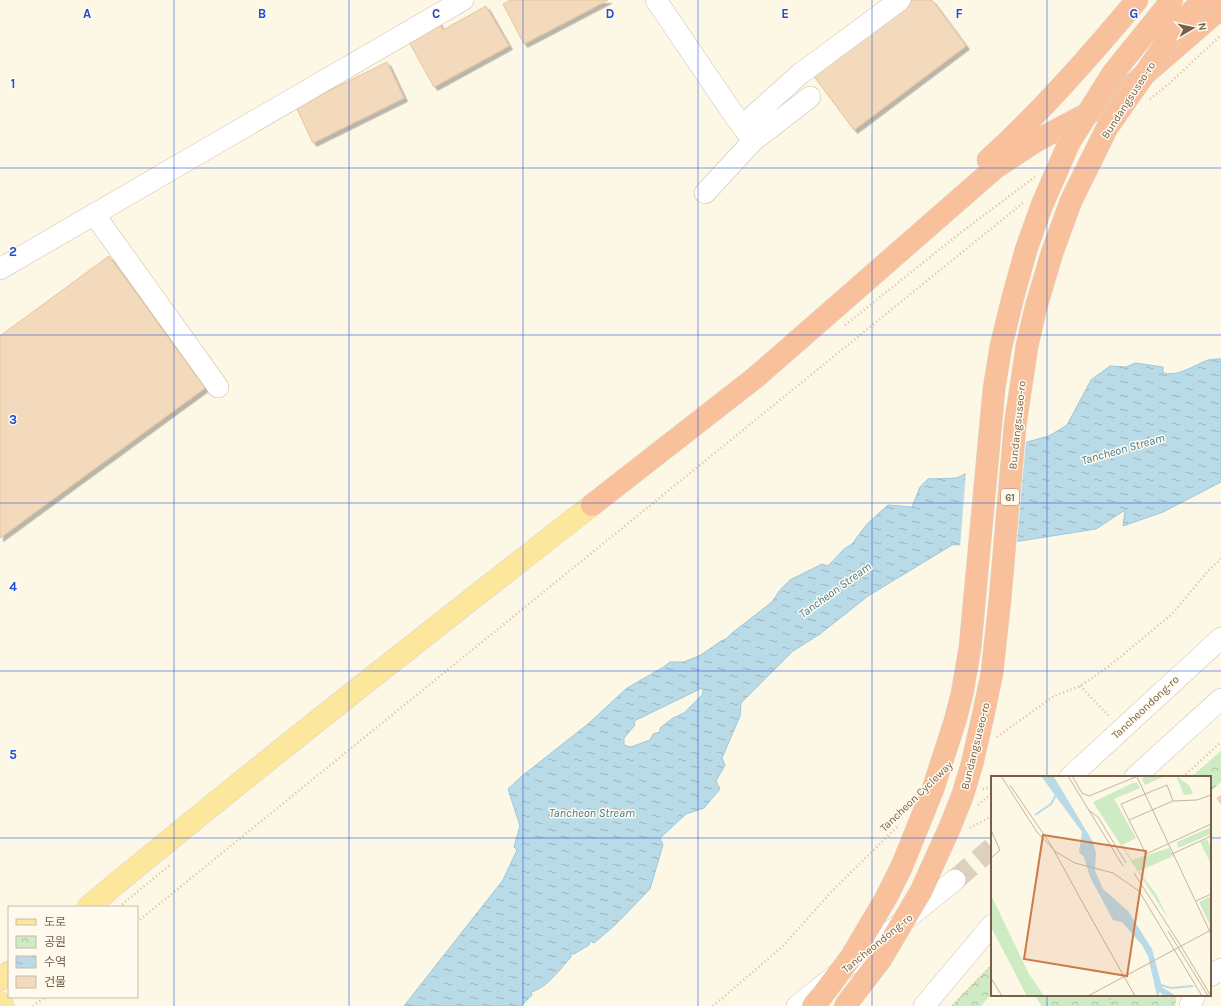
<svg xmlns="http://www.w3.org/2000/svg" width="1221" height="1006" viewBox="0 0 1221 1006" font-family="Karla,'Noto Sans KR',sans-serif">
	<defs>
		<pattern id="park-crowns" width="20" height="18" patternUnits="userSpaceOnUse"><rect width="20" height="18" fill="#ceebc3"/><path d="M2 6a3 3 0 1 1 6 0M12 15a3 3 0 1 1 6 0" fill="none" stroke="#acc2a0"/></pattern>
		<pattern id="water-ripples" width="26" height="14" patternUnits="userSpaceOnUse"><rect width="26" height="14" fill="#b9dae7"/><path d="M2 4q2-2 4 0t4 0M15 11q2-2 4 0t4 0" fill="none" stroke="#9bb4bd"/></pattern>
		<filter id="shadow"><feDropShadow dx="3.5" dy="3.5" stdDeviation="0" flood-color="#0004"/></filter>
	</defs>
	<rect width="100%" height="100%" fill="#fdf7e6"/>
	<!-- park -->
	<path fill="url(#park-crowns)" d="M 1221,751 L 1221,782 L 1210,792 L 1210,777 L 1191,777 Z
		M 992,964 L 992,993 L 981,1006 L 951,1006 Z
		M 1034,995 L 1177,995 L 1175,1006 L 1042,1006 Z"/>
	<!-- water -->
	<path fill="url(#water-ripples)" stroke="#9fc8d9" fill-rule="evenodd" d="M 1221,359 L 1221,482 L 1163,512 L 1123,526 L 1125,510 L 1096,529 L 1020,541 L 952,545 L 868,596 L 820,634 L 793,651 L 741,703 L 740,716 L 722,758 L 725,765 L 716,781 L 720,789 L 704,808 L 686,814 L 660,838 L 663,845 L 650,889 L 615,925 L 594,943 L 590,941 L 589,945 L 574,954 L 571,953 L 571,957 C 561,968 546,989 531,992 L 532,995 L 521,1006 L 404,1006 L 503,880 L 517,850 L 514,847 L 520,826 L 508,789 L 522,776 L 588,724 L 627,688 L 662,668 L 670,662 L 684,662 L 701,655 L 721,641 L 726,639 L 732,633 L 772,602 L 780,590 L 790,580 L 822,564 L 828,566 L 844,549 L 852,544 L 867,524 L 888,505 L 912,507 L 920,487 L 928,479 L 957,478 L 1027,442 L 1049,436 L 1067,425 L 1091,380 L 1110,366 L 1126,367 L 1135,363 L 1163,367 L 1163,373 C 1179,377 1194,365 1208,360 C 1212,359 1217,359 1221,359 ZM 702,688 L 703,691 L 702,695 L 684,713 L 673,718 L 660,728 L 660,732 L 653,734 L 650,740 L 631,747 L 624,745 L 624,738 L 635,725 L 634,721 Z"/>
	<!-- pier -->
	<path fill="#fdf7e6" d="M 1026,440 L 1017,543 L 960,547 L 966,471 Z"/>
	<!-- building -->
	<path fill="#f3dabc" stroke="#e6c39c" filter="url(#shadow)" d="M 511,0 L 608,0 L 524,44 L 503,4 Z
		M 904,0 L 932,0 L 966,46 L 854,130 L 810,71 Z
		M 486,6 L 509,46 L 434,87 L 405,35 L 436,18 L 443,30 Z
		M 387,62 L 404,98 L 313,143 L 296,107 Z
		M 109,256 L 205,388 L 0,538 L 0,336 Z
		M 1221,796 L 1221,804 L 1217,798 Z"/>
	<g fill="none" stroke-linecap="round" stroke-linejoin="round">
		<!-- minor-tunnel -->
		<path stroke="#dcd1bf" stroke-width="21" stroke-dasharray="21 10" stroke-linecap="butt" d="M 955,880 L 992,848"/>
		<defs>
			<path id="minor" d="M 656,0 L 734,115 L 753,141 L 705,193
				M 742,126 L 800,74 L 900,0
				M 753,141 L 810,97
				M 94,214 L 218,387
				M 0,269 L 463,0
				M 1070,777 L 1221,638
				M 1135,777 L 1221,699
				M 1210,976 L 1221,969
				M 797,1006 L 955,880
				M 924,1006 L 992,925
				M 1190,1006 L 1195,995"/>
			<path id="major" d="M 88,907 C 253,770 423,637 592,505
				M 0,980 L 9,972
				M 0,1003 L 3,1006"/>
			<path id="highway" d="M 988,160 C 1042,111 1090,56 1137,0
				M 592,505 L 756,377 L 995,168 L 1036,141 L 1106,104 L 1130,87 L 1221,8"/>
		</defs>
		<!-- minor casing -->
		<use href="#minor" stroke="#cfc0ab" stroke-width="22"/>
		<!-- major casing -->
		<use href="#major" stroke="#dcd6d0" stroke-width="23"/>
		<!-- highway casing -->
		<use href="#highway" stroke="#dcd6d0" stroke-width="23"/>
		<!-- path -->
		<path stroke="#d8be9f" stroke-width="2.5" stroke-dasharray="1 3" stroke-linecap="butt" d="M 1150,99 L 1170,83 L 1221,35
			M 845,325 L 959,234 L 1035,177
			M 1080,686 L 1110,717
			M 997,737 L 1054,696 L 1080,686 L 1108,667 L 1172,614 L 1208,571 L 1221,559
			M 1183,777 L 1221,742
			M 983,789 L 992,786
			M 978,805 L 992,793
			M 970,828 L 992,816
			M 119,907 L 171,864
			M 137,922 L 1024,202
			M 1108,995 L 1113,1006
			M 1169,995 L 1175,998
			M 33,1006 L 45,997
			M 713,1006 L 783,946 L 832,891 L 899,825
			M 953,1006 L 992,965"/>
		<!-- minor -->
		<use href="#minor" stroke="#fff" stroke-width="21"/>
		<!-- major -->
		<use href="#major" stroke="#fde79d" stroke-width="22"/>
		<!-- highway -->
		<use href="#highway" stroke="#f9c19b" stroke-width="22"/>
		<defs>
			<path id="highway-bridge" d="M 813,1006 L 822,996 L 851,957 L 886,898 L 902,866 L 933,789 L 955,721 L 962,694 L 970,648 L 994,389 L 1001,346 L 1013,297 L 1026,250 L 1042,205 L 1069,143 L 1113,73 L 1172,0
				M 845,1006 L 881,959 L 921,891 L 950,827 L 963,794 L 972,764 L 983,716 L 992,673 L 1000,599 L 1015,426 L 1027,346 L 1036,307 L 1052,253 L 1071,201 L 1107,128 L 1178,26 L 1203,0"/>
		</defs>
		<!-- highway-bridge casing -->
		<use href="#highway-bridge" stroke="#dcd6d0" stroke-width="23" stroke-linecap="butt"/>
		<!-- highway-bridge -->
		<use href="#highway-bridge" stroke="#f9c19b" stroke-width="22"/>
	</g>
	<!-- grid -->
	<path fill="none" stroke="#1d4ed8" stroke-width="1" stroke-opacity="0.55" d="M 174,0 L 174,1006M 349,0 L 349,1006M 523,0 L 523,1006M 698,0 L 698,1006M 872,0 L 872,1006M 1047,0 L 1047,777M 0,168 L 1221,168M 0,335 L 1221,335M 0,503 L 1221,503M 0,671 L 1221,671M 0,838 L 992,838M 1210,838 L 1221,838M 1047,995 L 1047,1006"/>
	<g text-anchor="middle" stroke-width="3" stroke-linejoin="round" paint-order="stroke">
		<!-- shield labels -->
		<rect fill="#fffaed" stroke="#a08e7a" stroke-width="1" x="1001" y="489" width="18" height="16" rx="3"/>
		<g font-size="10" font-weight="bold" fill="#776049">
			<text x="1010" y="501">61</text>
		</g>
		<!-- street labels -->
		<g font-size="11" fill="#776049" stroke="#fffaed">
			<text transform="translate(1128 100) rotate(-57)" y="4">Bundangsuseo-ro</text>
			<text transform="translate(1017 425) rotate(-84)" y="4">Bundangsuseo-ro</text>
			<text transform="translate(1145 707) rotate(-43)" y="4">Tancheondong-ro</text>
			<text transform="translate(975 746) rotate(-76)" y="4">Bundangsuseo-ro</text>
			<text transform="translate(916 796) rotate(-44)" y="4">Tancheon Cycleway</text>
			<text transform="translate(877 943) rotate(-39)" y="4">Tancheondong-ro</text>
		</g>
		<!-- water labels -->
		<g font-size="12" font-style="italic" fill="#457a93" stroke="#fffaed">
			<text transform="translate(1123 449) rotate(-16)" y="4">Tancheon Stream</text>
			<text transform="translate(835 590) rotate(-36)" y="4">Tancheon Stream</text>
			<text x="592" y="817">Tancheon Stream</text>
		</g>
	</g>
	<!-- overview -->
	<g transform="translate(991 776)">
		<rect width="220" height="220" fill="#fdf7e6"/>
		<path d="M 0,119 L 38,198 L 53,220 L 36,220 L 0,151 Z" fill="#ceebc3"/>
		<path d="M 154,0 L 174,0 L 154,9 L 151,3 ZM 185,0 L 198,9 L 202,18 L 193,19 ZM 142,7 L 146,7 L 149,12 L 123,23 L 145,62 L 131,69 L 141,84 L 178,72 L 182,80 L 148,95 L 165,118 L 178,144 L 102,26 ZM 220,51 L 220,58 L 187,72 L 186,66 ZM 216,63 L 220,73 L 220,88 L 209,66 ZM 220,120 L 220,148 L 219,149 L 208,126 Z" fill="#ceebc3"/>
		<path d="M 50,0 L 63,1 L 102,66 L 105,77 L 104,95 L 112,113 L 137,135 L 161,173 L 171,211 L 185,220 L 173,220 L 169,216 L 166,220 L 157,180 L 151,169 L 131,146 L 122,144 L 99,101 L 93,81 L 88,76 L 91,56 Z" fill="#b9dae7"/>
		<path fill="none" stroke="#b9dae7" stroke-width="2" d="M 44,39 L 60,28 L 65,19M 170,209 L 180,212 L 202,210"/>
		<path fill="none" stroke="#c3b6a2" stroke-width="1" d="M 10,0 L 46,56 L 65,76 L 84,87 L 122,97 L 148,115 L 211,220M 77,0 L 132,90M 81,0 L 91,17 L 98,20 L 147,0M 146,1 L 220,158M 19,9 L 60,69 L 94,131M 182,25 L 176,9 L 130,28 L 155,78 L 220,48M 99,35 L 107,41 L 135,87M 138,44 L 182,25 L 206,24 L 220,19M 0,54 L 9,74 L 0,82M 181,78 L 220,60M 143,97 L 190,170M 205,125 L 220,118M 94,131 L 144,220M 177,155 L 217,220M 190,170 L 220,220M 0,202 L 11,220M 97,220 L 220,154"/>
		<path fill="#cd7a48" fill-opacity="0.15" stroke="#cd7a48" stroke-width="2" d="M 52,59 L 155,75 L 136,200 L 33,183 Z"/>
		<rect width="220" height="220" fill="none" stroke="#776049" stroke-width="2"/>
	</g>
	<g font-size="13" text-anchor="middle" font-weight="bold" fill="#1d4ed8" stroke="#fffaed" stroke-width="3" stroke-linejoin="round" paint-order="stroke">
		<text x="87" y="18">A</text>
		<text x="262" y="18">B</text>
		<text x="436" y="18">C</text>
		<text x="610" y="18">D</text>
		<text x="785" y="18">E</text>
		<text x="959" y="18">F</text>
		<text x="1134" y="18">G</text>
		<text x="13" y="88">1</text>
		<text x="13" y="256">2</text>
		<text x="13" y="424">3</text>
		<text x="13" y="591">4</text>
		<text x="13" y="759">5</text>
	</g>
	<!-- legend -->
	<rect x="8" y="906" width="130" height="92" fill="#fffaed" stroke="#c9bcab"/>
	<rect x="16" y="919" width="20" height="6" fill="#fde79d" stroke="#c9bcab"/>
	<text x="44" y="926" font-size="12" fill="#776049">도로</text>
	<rect x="16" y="936" width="20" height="12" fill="url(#park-crowns)" stroke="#c9bcab"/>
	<text x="44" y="946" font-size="12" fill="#776049">공원</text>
	<rect x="16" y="956" width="20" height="12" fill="url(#water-ripples)" stroke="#c9bcab"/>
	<text x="44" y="966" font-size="12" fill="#776049">수역</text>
	<rect x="16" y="976" width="20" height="12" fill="#f3dabc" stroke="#c9bcab"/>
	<text x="44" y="986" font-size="12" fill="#776049">건물</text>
	<!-- north arrow -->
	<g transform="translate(1193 28) rotate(81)" stroke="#fffaed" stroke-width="3" paint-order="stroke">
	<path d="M0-3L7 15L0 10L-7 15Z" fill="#776049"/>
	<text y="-6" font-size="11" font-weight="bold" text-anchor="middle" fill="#776049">N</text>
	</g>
</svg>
